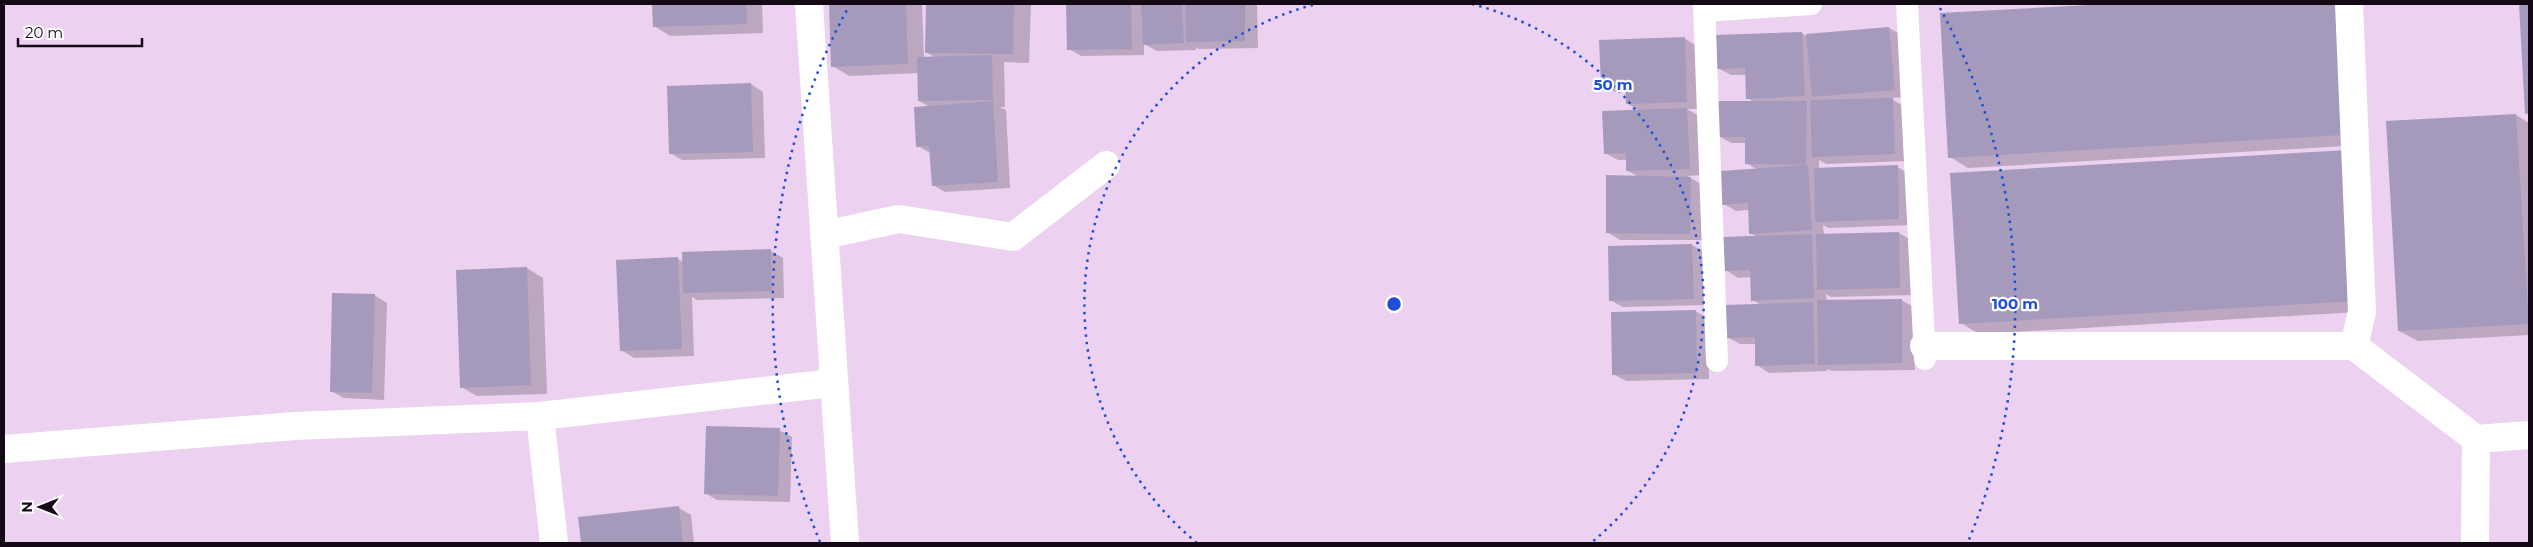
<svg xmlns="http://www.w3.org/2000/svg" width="2533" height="547" viewBox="0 0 2533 547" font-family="Montserrat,sans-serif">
	<rect width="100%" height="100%" fill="#ecd1f0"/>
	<!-- shadow -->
	<path fill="#0003" d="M 653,4 L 762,4 L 763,33 L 670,36 L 654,26 Z
		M 830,4 L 922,4 L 924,58 L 936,58 L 926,52 L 927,4 L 1031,4 L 1029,63 L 1004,62 L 1005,107 L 1000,107 L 1006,110 L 1010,188 L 945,192 L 933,185 L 930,153 L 918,146 L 930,107 L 919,101 L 919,73 L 849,76 L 833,66 Z
		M 1067,4 L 1257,4 L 1258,48 L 1199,49 L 1196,47 L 1196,50 L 1157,51 L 1144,44 L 1144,55 L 1081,56 L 1069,49 Z
		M 2131,4 L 2353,4 L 2361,145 L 1968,168 L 1950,157 L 1941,14 Z
		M 2521,4 L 2529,4 L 2529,115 L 2526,113 Z
		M 1889,28 L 1902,35 L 1907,97 L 1890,98 L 1905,107 L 1907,161 L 1826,164 L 1819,160 L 1819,169 L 1897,167 L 1910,174 L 1911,225 L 1829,228 L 1823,225 L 1824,235 L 1899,233 L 1911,240 L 1913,295 L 1831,297 L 1826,294 L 1827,301 L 1901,300 L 1914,307 L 1915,370 L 1832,371 L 1827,369 L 1827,371 L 1769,373 L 1757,365 L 1756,344 L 1740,344 L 1727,337 L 1761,305 L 1753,300 L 1752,277 L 1738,278 L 1726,270 L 1758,237 L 1750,233 L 1749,210 L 1736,211 L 1724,204 L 1758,170 L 1746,163 L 1746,143 L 1731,143 L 1719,136 L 1754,102 L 1747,98 L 1747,75 L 1731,75 L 1718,68 L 1802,33 L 1806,36 Z
		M 1684,38 L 1697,46 L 1699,109 L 1687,109 L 1699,116 L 1702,175 L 1687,176 L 1703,185 L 1702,240 L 1620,240 L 1607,232 L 1639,177 L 1628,171 L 1627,160 L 1618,160 L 1605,153 L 1639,111 L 1627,103 L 1626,91 L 1615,92 L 1602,84 Z
		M 751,84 L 763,92 L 765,158 L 682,160 L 670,153 Z
		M 2516,115 L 2529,123 L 2529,335 L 2418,341 L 2399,331 Z
		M 2348,152 L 2375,311 L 1979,334 L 1961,323 Z
		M 1692,245 L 1705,252 L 1706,305 L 1623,307 L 1610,300 Z
		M 771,251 L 783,258 L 784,298 L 697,300 L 692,297 L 694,356 L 634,358 L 621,350 L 678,259 L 683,262 Z
		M 527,268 L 543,278 L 547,394 L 477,396 L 461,387 Z
		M 374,295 L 387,303 L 384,400 L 344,398 L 331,391 Z
		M 1695,311 L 1708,318 L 1709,379 L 1626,381 L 1613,374 Z
		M 779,430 L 792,437 L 790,502 L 717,500 L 705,493 Z
		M 679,508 L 691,515 L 694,543 L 582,543 L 579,518 Z"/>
	<!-- building -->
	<path fill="#a69abc" d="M 652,4 L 746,4 L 747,24 L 653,27 Z
		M 829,4 L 906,4 L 908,64 L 831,67 Z
		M 926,4 L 1014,4 L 1013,54 L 925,53 Z
		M 1066,4 L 1131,4 L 1132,49 L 1067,50 Z
		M 1141,4 L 1182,4 L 1184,43 L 1143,45 Z
		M 1185,4 L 1245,4 L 1245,41 L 1186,42 Z
		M 2109,4 L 2336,4 L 2343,135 L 1948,158 L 1940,13 Z
		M 2519,4 L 2529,4 L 2529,113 L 2525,114 Z
		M 1889,27 L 1895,90 L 1812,97 L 1806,34 Z
		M 1802,32 L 1805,96 L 1746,99 L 1745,68 L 1717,69 L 1716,35 Z
		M 1685,37 L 1687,102 L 1626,104 L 1625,85 L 1601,85 L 1599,40 Z
		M 992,55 L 993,100 L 918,101 L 917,57 Z
		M 751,83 L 753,152 L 669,154 L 667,86 Z
		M 1893,98 L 1895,154 L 1812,157 L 1810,100 Z
		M 993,101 L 998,182 L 932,186 L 929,146 L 916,147 L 914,107 Z
		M 1718,101 L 1807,101 L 1806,165 L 1745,164 L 1745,137 L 1718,137 Z
		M 1687,108 L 1690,169 L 1626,171 L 1626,153 L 1604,154 L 1602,111 Z
		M 2516,114 L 2529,324 L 2398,331 L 2386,121 Z
		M 2348,150 L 2357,301 L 1959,324 L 1950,173 Z
		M 1808,165 L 1812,230 L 1749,234 L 1748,203 L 1722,205 L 1720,171 Z
		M 1898,165 L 1899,219 L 1815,222 L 1814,168 Z
		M 1606,175 L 1691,177 L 1690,234 L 1606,233 Z
		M 1899,232 L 1900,288 L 1817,290 L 1816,234 Z
		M 1812,234 L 1814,298 L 1751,301 L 1750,270 L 1725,271 L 1723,237 Z
		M 1692,244 L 1694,299 L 1609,301 L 1608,246 Z
		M 771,249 L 772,291 L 683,293 L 682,252 Z
		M 678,257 L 682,349 L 620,351 L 616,260 Z
		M 527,267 L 531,385 L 460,388 L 456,270 Z
		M 332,293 L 375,294 L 372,393 L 330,392 Z
		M 1902,299 L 1902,363 L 1818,365 L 1817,300 Z
		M 1813,302 L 1815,364 L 1755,366 L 1755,337 L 1726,338 L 1725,305 Z
		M 1696,310 L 1697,373 L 1612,375 L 1611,312 Z
		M 706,426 L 780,428 L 778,496 L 704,494 Z
		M 679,506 L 683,543 L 581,543 L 578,517 Z"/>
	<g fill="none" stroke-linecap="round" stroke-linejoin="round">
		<!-- service -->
		<path stroke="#fff" stroke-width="22" d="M 1704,4 L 1717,361
			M 1907,4 L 1925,359
			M 1705,11 L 1811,4"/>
		<!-- minor -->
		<path stroke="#fff" stroke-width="28" d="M 809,4 L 845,543
			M 2349,4 L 2362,312 L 2354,346
			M 824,235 L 899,219 L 1013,237 L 1106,165
			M 1924,346 L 2354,346 L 2476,439
			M 540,416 L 554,543
			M 4,449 L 295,426 L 540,416 L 833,383
			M 2475,543 L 2476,439 L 2529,435"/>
	</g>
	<!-- distance rings -->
	<g fill="none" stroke="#1d4ed8" stroke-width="2.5" stroke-dasharray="2.5 5">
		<path d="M1197 543A310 310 0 0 1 1316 4M1472 4A310 310 0 0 1 1591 543"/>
		<path d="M820 542A621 621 0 0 1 848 8M1940 8A621 621 0 0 1 1968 542"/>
	</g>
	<circle cx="1394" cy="304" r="8" fill="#1d4ed8" stroke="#fefcff" stroke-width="2.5"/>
	<g font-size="15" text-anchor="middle" font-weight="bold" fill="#1d4ed8" stroke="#fefcff" stroke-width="4.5" stroke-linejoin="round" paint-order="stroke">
		<text x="1613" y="90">50 m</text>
		<text x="2015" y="309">100 m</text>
	</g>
	<!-- border -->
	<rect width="2533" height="547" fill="none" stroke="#130a15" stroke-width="10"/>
	<!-- north arrow -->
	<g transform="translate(40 507) rotate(270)" stroke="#fefcff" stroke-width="4" paint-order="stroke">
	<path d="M0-4L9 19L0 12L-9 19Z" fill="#130a15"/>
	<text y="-8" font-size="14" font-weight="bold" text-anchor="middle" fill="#130a15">N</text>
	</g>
	<!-- scale -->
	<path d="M18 38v8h124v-8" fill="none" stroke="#130a15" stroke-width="2.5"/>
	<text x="25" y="38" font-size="15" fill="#130a15" stroke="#fefcff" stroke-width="4" paint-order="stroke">20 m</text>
</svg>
